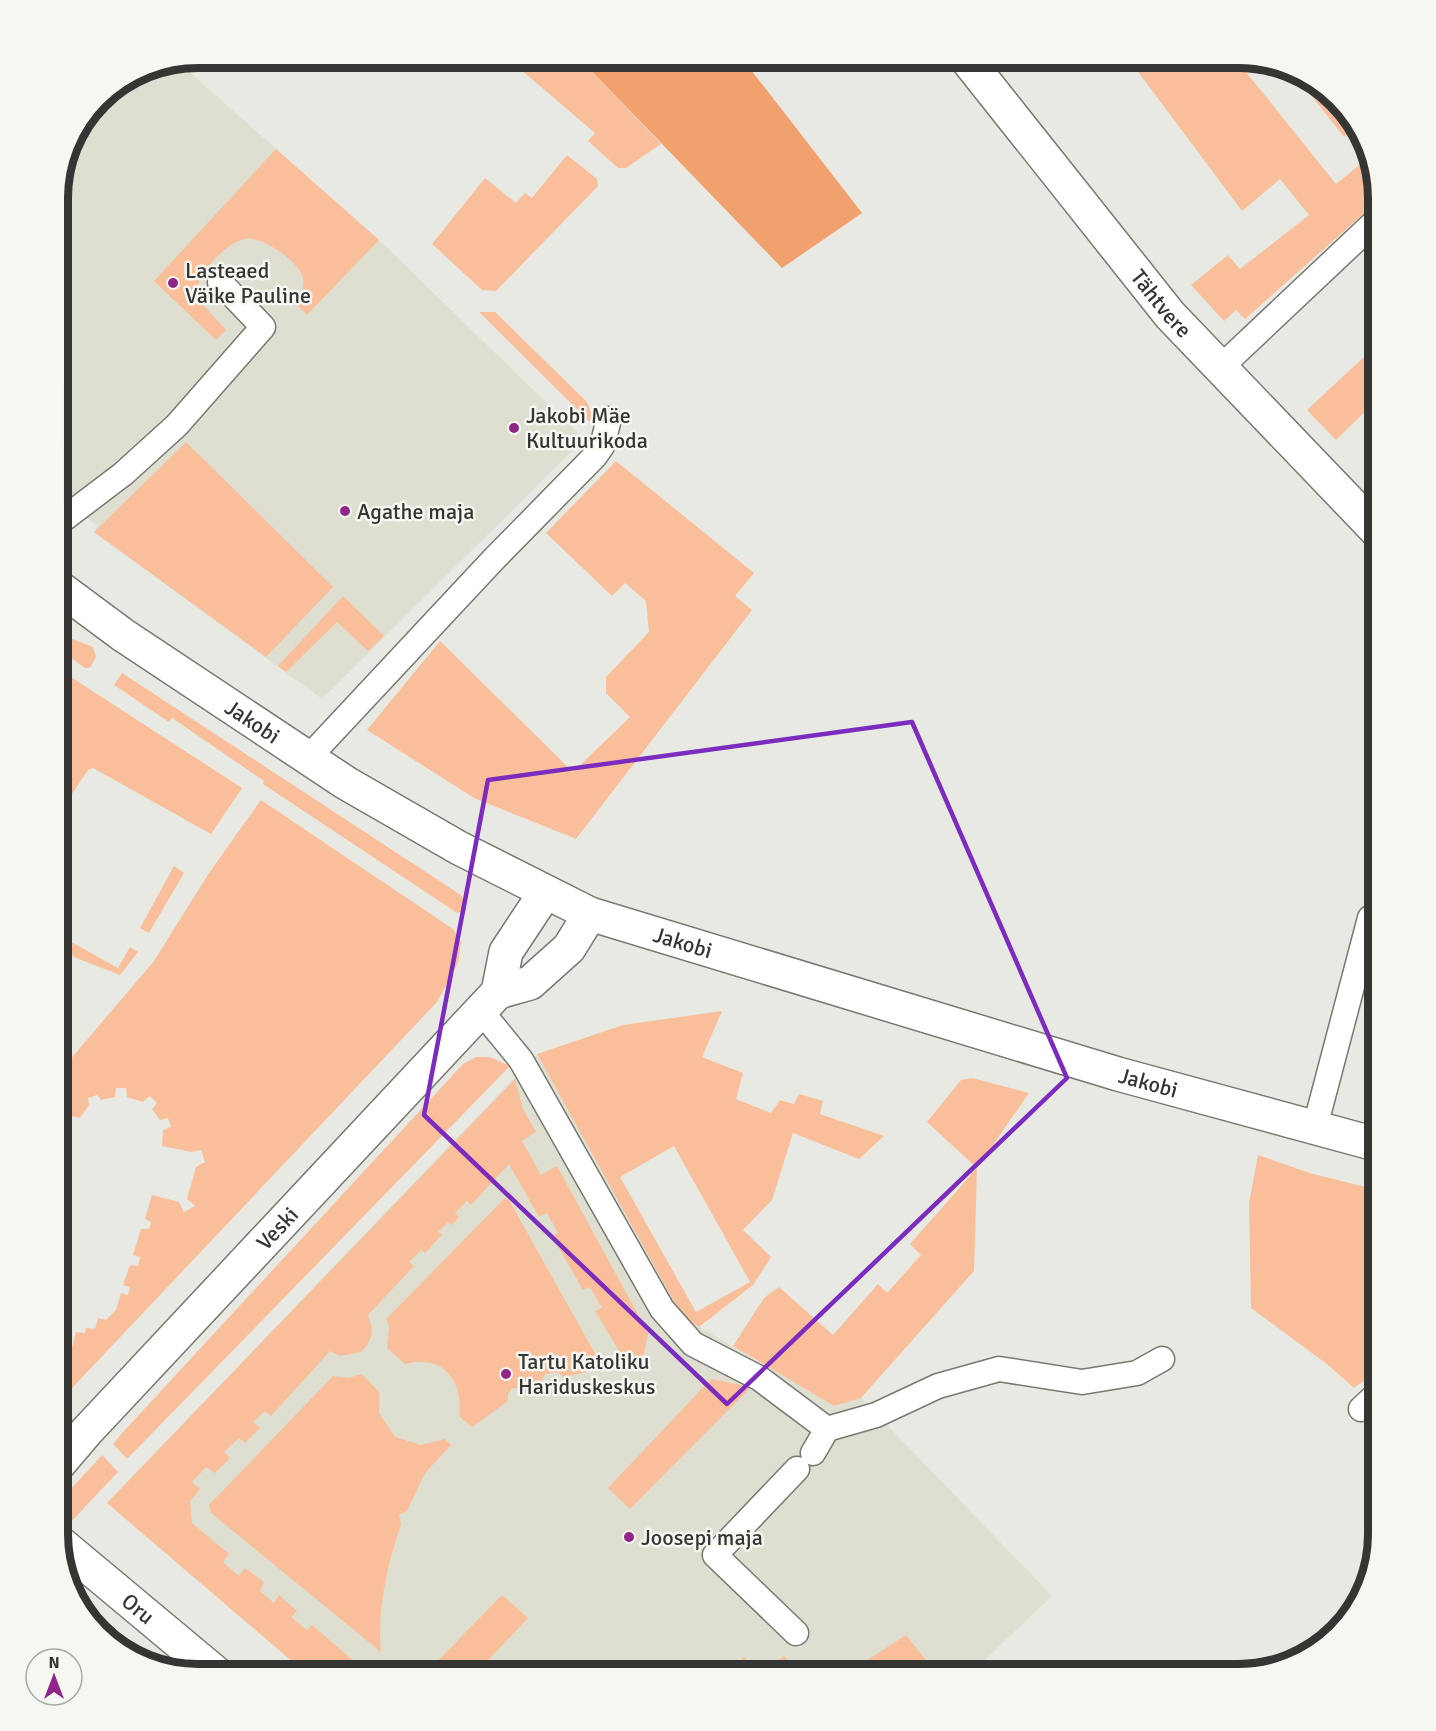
<svg xmlns="http://www.w3.org/2000/svg" width="1436" height="1731" viewBox="0 0 1436 1731" font-family="Signika,sans-serif">
	<rect width="100%" height="100%" fill="#e9e9e4"/>
	<!-- built -->
	<path fill="#deded1" d="M 177,61 L 379,240 L 584,439 L 322,699 L 94,532 L 98,526 L 57,495 L 57,188 L 71,136 L 105,92 L 144,68 Z
		M 537,1054 L 686,1319 L 834,1406 L 861,1398 L 1052,1596 L 970,1674 L 307,1674 L 107,1503 Z"/>
	<!-- green -->
	<path fill="#f9bf9b" fill-rule="evenodd" d="M 506,57 L 578,57 L 661,144 L 626,168 L 618,168 L 588,141 L 595,133 Z
		M 1127,57 L 1234,57 L 1336,184 L 1367,159 L 1379,200 L 1245,319 L 1236,310 L 1224,321 L 1191,285 L 1228,255 L 1240,269 L 1309,215 L 1280,179 L 1242,211 Z
		M 1291,70 L 1308,76 L 1355,119 L 1357,126 L 1344,137 Z
		M 276,149 L 379,240 L 307,315 L 296,304 C 300,296 305,288 303,278 C 300,262 261,235 245,239 C 222,244 200,274 194,295 L 226,330 L 216,340 L 154,281 Z
		M 567,155 L 597,179 L 598,186 L 496,291 L 482,290 L 432,244 L 485,178 L 516,203 L 525,193 L 532,198 Z
		M 479,312 L 495,312 L 587,402 L 594,420 L 590,422 Z
		M 1379,343 L 1379,398 L 1336,440 L 1307,410 Z
		M 186,442 L 333,587 L 266,657 L 94,532 Z
		M 616,461 L 754,573 L 735,596 L 752,610 L 576,839 L 474,798 L 367,730 L 440,641 L 573,772 L 630,717 L 606,693 L 606,677 L 649,632 L 646,601 L 625,583 L 612,596 L 546,533 Z
		M 343,596 L 384,636 L 368,651 L 337,622 L 286,672 L 278,666 Z
		M 57,633 L 93,647 L 96,657 L 90,668 L 85,668 L 57,648 Z
		M 57,668 L 242,788 L 211,834 L 93,768 L 88,770 L 57,816 Z
		M 122,673 L 461,895 L 466,906 L 462,911 L 457,913 L 263,784 L 264,781 L 172,718 L 169,722 L 114,685 Z
		M 261,800 L 453,929 L 461,942 L 458,963 L 437,1002 L 57,1404 L 76,1332 L 85,1333 L 86,1328 L 95,1329 L 98,1318 L 106,1320 L 116,1310 L 121,1293 L 128,1295 L 130,1287 L 123,1285 L 130,1265 L 138,1266 L 140,1257 L 133,1255 L 141,1229 L 149,1229 L 151,1222 L 145,1219 L 152,1195 L 179,1202 L 184,1212 L 195,1206 L 187,1199 L 196,1167 L 205,1162 L 201,1150 L 191,1152 L 162,1146 L 163,1130 L 171,1127 L 168,1118 L 160,1120 L 152,1109 L 157,1103 L 150,1096 L 143,1102 L 127,1097 L 126,1088 L 116,1088 L 115,1097 L 101,1100 L 97,1095 L 88,1098 L 89,1105 L 80,1118 L 57,1113 L 57,1075 L 154,961 L 209,873 Z
		M 174,866 L 184,873 L 149,933 L 140,928 Z
		M 57,934 L 118,968 L 130,947 L 138,952 L 120,975 L 76,958 L 57,945 Z
		M 722,1011 L 702,1057 L 743,1073 L 736,1099 L 771,1113 L 780,1100 L 794,1104 L 799,1094 L 823,1101 L 820,1114 L 884,1136 L 859,1159 L 793,1133 L 772,1200 L 743,1230 L 771,1257 L 753,1285 L 699,1327 L 686,1319 L 676,1305 L 537,1054 L 623,1025 ZM 674,1146 L 750,1282 L 696,1312 L 620,1177 Z
		M 476,1057 L 490,1057 L 510,1066 L 127,1459 L 113,1444 L 124,1431 L 463,1064 Z
		M 972,1078 L 1029,1093 L 977,1168 L 974,1271 L 861,1398 L 834,1406 L 733,1346 L 764,1298 L 779,1287 L 833,1335 L 878,1284 L 887,1293 L 921,1255 L 910,1244 L 977,1168 L 927,1122 L 961,1080 Z
		M 515,1079 L 523,1109 L 536,1132 L 522,1141 L 541,1175 L 557,1166 L 648,1333 L 644,1354 L 628,1366 L 595,1311 L 602,1308 L 590,1287 L 583,1290 L 552,1236 L 558,1233 L 547,1213 L 539,1217 L 509,1164 L 471,1205 L 467,1201 L 455,1213 L 459,1217 L 452,1225 L 448,1222 L 438,1232 L 442,1235 L 425,1253 L 421,1250 L 409,1262 L 414,1266 L 368,1315 C 374,1331 373,1340 361,1352 L 340,1356 L 330,1351 L 271,1416 L 265,1411 L 253,1422 L 260,1428 L 245,1443 L 239,1438 L 224,1452 L 230,1458 L 215,1473 L 206,1467 L 192,1482 L 200,1489 L 190,1501 L 192,1523 L 229,1554 L 223,1562 L 239,1576 L 245,1568 L 264,1582 L 260,1591 L 274,1603 L 279,1595 L 297,1611 L 291,1617 L 307,1630 L 312,1625 L 362,1668 L 357,1674 L 307,1674 L 107,1503 Z
		M 1258,1155 L 1313,1174 L 1370,1188 L 1379,1248 L 1379,1370 L 1354,1388 L 1328,1365 L 1251,1308 L 1249,1203 Z
		M 505,1198 L 509,1200 L 603,1368 L 564,1377 L 558,1372 L 545,1374 L 540,1385 L 524,1393 L 521,1389 L 512,1388 L 508,1394 L 508,1401 L 472,1427 L 459,1416 C 464,1382 443,1353 405,1364 L 387,1348 L 389,1326 L 386,1319 Z
		M 362,1374 L 379,1392 L 379,1413 L 395,1437 L 421,1445 L 445,1439 L 451,1445 L 425,1473 L 407,1511 L 399,1515 L 401,1524 C 387,1567 377,1607 381,1652 L 211,1513 L 209,1505 L 333,1376 L 348,1378 Z
		M 711,1379 L 751,1387 L 630,1509 L 608,1488 Z
		M 102,1455 L 118,1472 L 68,1525 L 61,1518 L 59,1502 Z
		M 502,1595 L 528,1618 L 475,1674 L 454,1672 L 452,1674 L 425,1674 Z
		M 906,1635 L 937,1674 L 846,1674 Z
		M 784,1656 L 799,1674 L 728,1674 L 744,1657 L 760,1673 Z"/>
	<!-- forest -->
	<path fill="#f1a16e" d="M 578,57 L 741,57 L 862,213 L 782,268 Z"/>
	<g fill="none" stroke-linecap="round" stroke-linejoin="round">
		<defs>
			<path id="lane" d="M 1221,367 L 1379,218
				M 57,524 L 123,474 L 177,425 L 263,327 L 220,282
				M 308,758 L 493,560 L 595,456 L 602,446 L 609,419
				M 481,1011 L 521,1060 L 662,1309 L 693,1344 L 759,1378 L 827,1429 L 876,1415 L 938,1386 L 999,1369 L 1082,1382 L 1137,1373 L 1162,1359
				M 1315,1127 L 1370,918
				M 1361,1409 L 1379,1392
				M 813,1453 L 827,1429
				M 796,1633 L 715,1555 L 797,1469"/>
			<g id="street">
				<path id="s1" d="M 965,57 L 1170,315 L 1379,533"/>
				<path d="M 498,992 L 530,983 L 569,948 L 590,914"/>
				<path id="s2" d="M 57,1466 L 86,1432 L 498,992 L 506,952 L 545,893"/>
				<path id="s3" d="M 60,1543 L 217,1674"/>
			</g>
			<g id="secondary">
				<path id="s4" d="M 57,586 L 123,635 L 346,783 L 459,848 L 590,914 L 1118,1074 L 1379,1145"/>
			</g>
		</defs>
		<!-- lane casing -->
		<use href="#lane" stroke="#787873" stroke-width="27"/>
		<!-- street casing -->
		<use href="#street" stroke="#787873" stroke-width="36"/>
		<!-- secondary casing -->
		<use href="#secondary" stroke="#787873" stroke-width="36"/>
		<!-- lane -->
		<use href="#lane" stroke="#fff" stroke-width="24"/>
		<!-- street -->
		<use href="#street" stroke="#fff" stroke-width="33"/>
		<!-- secondary -->
		<use href="#secondary" stroke="#fff" stroke-width="33"/>
	</g>
	<!-- marked area -->
	<path fill="none" stroke="#7b2cbf" stroke-width="4.5" stroke-linejoin="round" d="M 912,722 L 1067,1078 L 727,1404 L 424,1115 L 488,780 Z"/>
	<!-- markers -->
	<g fill="#912689" stroke="#f6f7f1" stroke-width="2">
		<circle cx="173" cy="283" r="6"/>
		<circle cx="514" cy="428" r="6"/>
		<circle cx="345" cy="511" r="6"/>
		<circle cx="506" cy="1374" r="6"/>
		<circle cx="629" cy="1537" r="6"/>
	</g>
	<g text-anchor="middle" stroke-width="5" stroke-linejoin="round" paint-order="stroke">
		<!-- poi labels -->
		<g font-size="22" fill="#353533" stroke="#f6f7f1" text-anchor="start">
			<text x="185" y="278">Lasteaed<tspan x="185" dy="25">Väike Pauline</tspan></text>
			<text x="526" y="423">Jakobi Mäe<tspan x="526" dy="25">Kultuurikoda</tspan></text>
			<text x="357" y="519">Agathe maja</text>
			<text x="518" y="1369">Tartu Katoliku<tspan x="518" dy="25">Hariduskeskus</tspan></text>
			<text x="641" y="1545">Joosepi maja</text>
		</g>
		<!-- street labels -->
		<g font-size="22" fill="#353533" stroke="#f6f7f1">
			<text dy="8" stroke="none"><textPath href="#s1" startOffset="315">Tähtvere</textPath></text>
			<text dy="8" stroke="none"><textPath href="#s4" startOffset="238">Jakobi</textPath></text>
			<text dy="8" stroke="none"><textPath href="#s4" startOffset="724">Jakobi</textPath></text>
			<text dy="8" stroke="none"><textPath href="#s4" startOffset="1210">Jakobi</textPath></text>
			<text dy="8" stroke="none"><textPath href="#s2" startOffset="324">Veski</textPath></text>
			<text dy="8" stroke="none"><textPath href="#s3" startOffset="102">Oru</textPath></text>
		</g>
	</g>
	<!-- crop -->
	<path d="M0 0H1436V1731H0ZM198 68H1238A130 130 0 0 1 1368 198V1534A130 130 0 0 1 1238 1664H198A130 130 0 0 1 68 1534V198A130 130 0 0 1 198 68Z" fill="#f6f7f1" fill-rule="evenodd"/>
	<path fill="none" stroke="#353533" stroke-width="8" d="M198 68H1238A130 130 0 0 1 1368 198V1534A130 130 0 0 1 1238 1664H198A130 130 0 0 1 68 1534V198A130 130 0 0 1 198 68Z"/>
	<!-- north arrow -->
	<g transform="translate(54 1677)"><circle r="28" fill="#f6f7f1" stroke="#a9a9a5" stroke-width="1.5"/>
	<path d="M0-4.5L10 22L0 15L-10 22Z" fill="#912689"/>
	<text y="-9" font-size="16" font-weight="bold" text-anchor="middle" fill="#353533">N</text>
	</g>
</svg>
